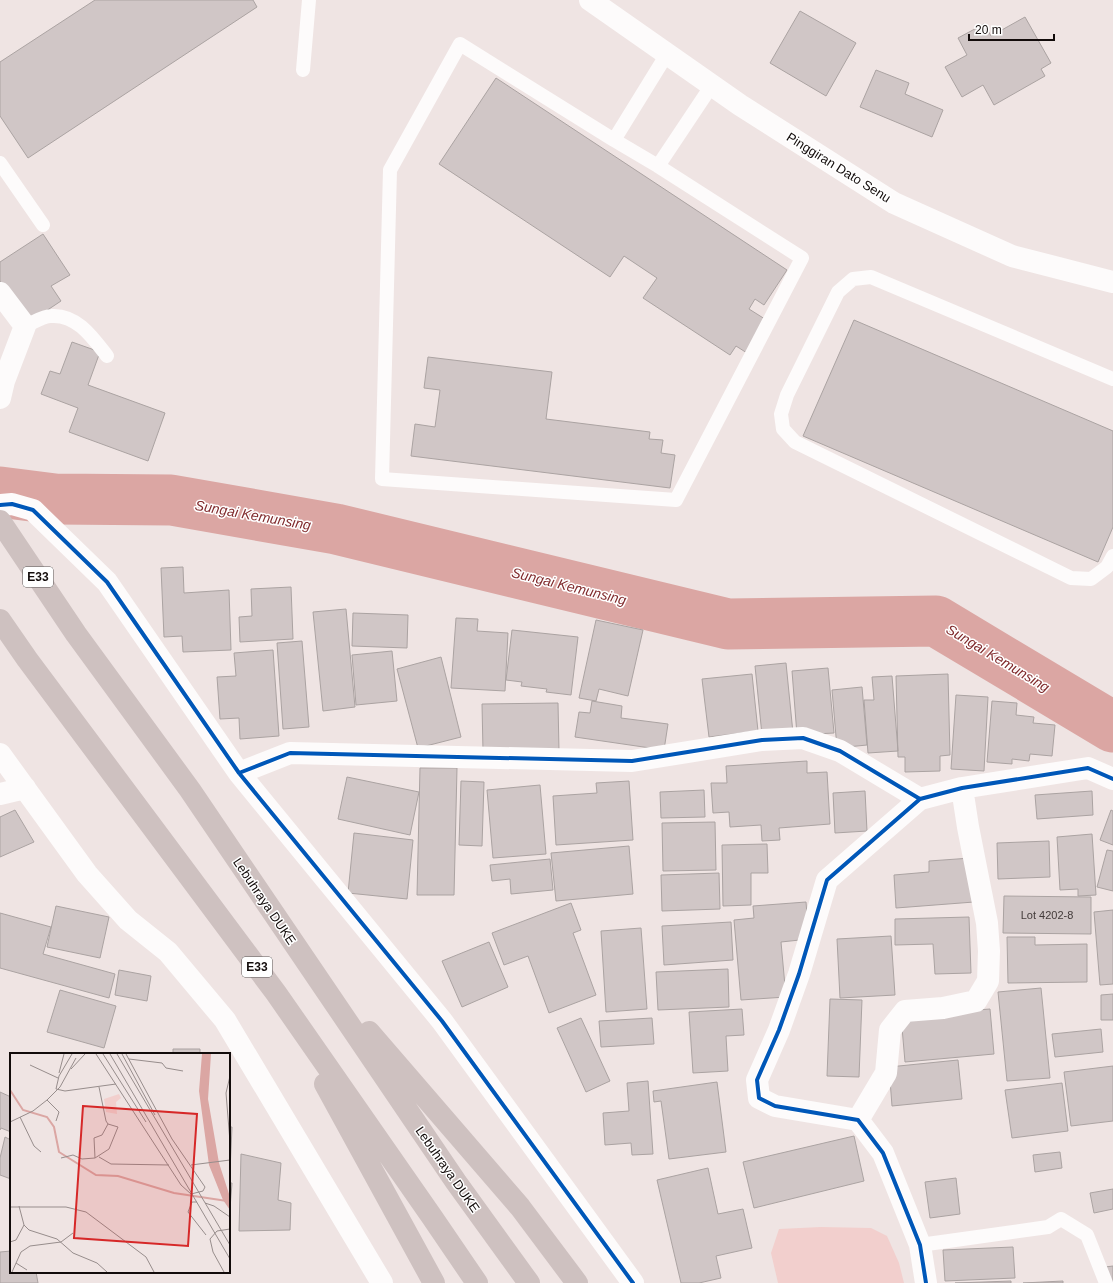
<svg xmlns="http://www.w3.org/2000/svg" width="1113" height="1283" viewBox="0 0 1113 1283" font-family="Helvetica,sans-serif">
	<rect width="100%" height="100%" fill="#efe4e3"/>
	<!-- green -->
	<path fill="#f2cfcd" d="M 821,1227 L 871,1228 L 887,1236 L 899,1263 L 904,1283 L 778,1283 L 771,1253 L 779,1229 Z"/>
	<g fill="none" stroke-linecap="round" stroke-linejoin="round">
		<!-- river -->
		<path stroke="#dba6a3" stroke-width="51" d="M 0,492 L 55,499 L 171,500 L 336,529 L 728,624 L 936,621 L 1113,727"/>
	</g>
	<!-- building -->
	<path fill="#d0c6c6" stroke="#aba3a2" d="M 95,0 L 253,0 L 257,7 L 28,158 L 0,116 L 0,62 Z
		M 800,11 L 856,43 L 826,96 L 770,63 Z
		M 1025,17 L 1051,63 L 1041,69 L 1045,76 L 994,105 L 983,85 L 962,97 L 945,67 L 967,55 L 958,38 L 984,24 L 991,36 Z
		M 876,70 L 909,83 L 905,94 L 943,110 L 932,137 L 860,107 Z
		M 496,78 L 787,270 L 764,305 L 755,299 L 749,309 L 768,321 L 747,353 L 736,346 L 730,355 L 643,298 L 657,278 L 624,256 L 610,277 L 439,164 Z
		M 43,234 L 70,275 L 51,286 L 61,301 L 28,323 L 0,281 L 0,262 Z
		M 854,320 L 1113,431 L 1113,527 L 1098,562 L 803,436 Z
		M 72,342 L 100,352 L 88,385 L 165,413 L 148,461 L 69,432 L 78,408 L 41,394 L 50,371 L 60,374 Z
		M 428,357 L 552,372 L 546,419 L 650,432 L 649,439 L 663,440 L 661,453 L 675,455 L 670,488 L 411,456 L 415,424 L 435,427 L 440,390 L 424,388 Z
		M 183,567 L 184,593 L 229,590 L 231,650 L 183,652 L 182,636 L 164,637 L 161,568 Z
		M 291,587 L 293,639 L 240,642 L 239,617 L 252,616 L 251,589 Z
		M 346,609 L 355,707 L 323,711 L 313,612 Z
		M 353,613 L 408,615 L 407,648 L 352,646 Z
		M 456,618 L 478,619 L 477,631 L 508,633 L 505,691 L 451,688 Z
		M 596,620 L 643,630 L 628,696 L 599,689 L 596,701 L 579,698 Z
		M 512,630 L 578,637 L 571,695 L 546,692 L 547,689 L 521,686 L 522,682 L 506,680 Z
		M 302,641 L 309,727 L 283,729 L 277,643 Z
		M 273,650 L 279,736 L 240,739 L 239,718 L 220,719 L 217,677 L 236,676 L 234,653 Z
		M 392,651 L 397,701 L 356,705 L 352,655 Z
		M 441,657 L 461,737 L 418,748 L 397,669 Z
		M 786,663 L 793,733 L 762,735 L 755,666 Z
		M 828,668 L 834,733 L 797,735 L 792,671 Z
		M 752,674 L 758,731 L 709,737 L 702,679 Z
		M 948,674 L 950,755 L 940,756 L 940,771 L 905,772 L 905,757 L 898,757 L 896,676 Z
		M 892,676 L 898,751 L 868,753 L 864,700 L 874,700 L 872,677 Z
		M 862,687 L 867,745 L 837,748 L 832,690 Z
		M 956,695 L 988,697 L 984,771 L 951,769 Z
		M 592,701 L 622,706 L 621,718 L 668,724 L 664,750 L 575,737 L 579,712 L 590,713 Z
		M 992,701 L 1017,703 L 1016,715 L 1034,717 L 1033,723 L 1055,725 L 1052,756 L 1030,754 L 1029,761 L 1012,759 L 1012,764 L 987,762 Z
		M 558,703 L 559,751 L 483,751 L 482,704 Z
		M 807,761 L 807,773 L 827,772 L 830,824 L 779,828 L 780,840 L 762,841 L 761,825 L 730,827 L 729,812 L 713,813 L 711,783 L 727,783 L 726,766 Z
		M 420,768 L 457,768 L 454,895 L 417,895 Z
		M 347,777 L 419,792 L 410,835 L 338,819 Z
		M 461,781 L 484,782 L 482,846 L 459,845 Z
		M 629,781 L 633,840 L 556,845 L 553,796 L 597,793 L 596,783 Z
		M 540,785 L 546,854 L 493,858 L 487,790 Z
		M 704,790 L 705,817 L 661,818 L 660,792 Z
		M 865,791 L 867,831 L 835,833 L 833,793 Z
		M 1092,791 L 1093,815 L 1037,819 L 1035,795 Z
		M 15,810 L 34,842 L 0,857 L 0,817 Z
		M 1111,810 L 1113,811 L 1113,845 L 1100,840 Z
		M 715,822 L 716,870 L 663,871 L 662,823 Z
		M 354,833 L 413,840 L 407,899 L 348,893 Z
		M 1092,834 L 1096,895 L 1078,896 L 1078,889 L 1060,890 L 1057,837 Z
		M 1049,841 L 1050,877 L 998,879 L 997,843 Z
		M 767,844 L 768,873 L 751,873 L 751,905 L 723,906 L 722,845 Z
		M 629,846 L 633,894 L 556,901 L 551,853 Z
		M 1107,850 L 1113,851 L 1113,891 L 1097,887 Z
		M 971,858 L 974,902 L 896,908 L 894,875 L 929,872 L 929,861 Z
		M 550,859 L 553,890 L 511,894 L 510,879 L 492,881 L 490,865 Z
		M 719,873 L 720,909 L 662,911 L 661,875 Z
		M 1004,896 L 1091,897 L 1091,934 L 1003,933 Z
		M 806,902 L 809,939 L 781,942 L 786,997 L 741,1000 L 734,920 L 754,918 L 753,906 Z
		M 571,903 L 581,930 L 573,933 L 596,995 L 549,1013 L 528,956 L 504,965 L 492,933 Z
		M 56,906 L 109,917 L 100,958 L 47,947 Z
		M 1113,910 L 1113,984 L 1100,985 L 1094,912 Z
		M 0,913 L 51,927 L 43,954 L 115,974 L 109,998 L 0,968 Z
		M 969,917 L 971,973 L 935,974 L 933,944 L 895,945 L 895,919 Z
		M 731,922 L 733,960 L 664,965 L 662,926 Z
		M 641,928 L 647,1009 L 606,1012 L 601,931 Z
		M 891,936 L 895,995 L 840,998 L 837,939 Z
		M 1007,937 L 1035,937 L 1035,945 L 1087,944 L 1087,982 L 1008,983 Z
		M 489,942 L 508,987 L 462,1007 L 442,961 Z
		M 728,969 L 729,1007 L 658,1010 L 656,972 Z
		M 119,970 L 151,976 L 147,1001 L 115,995 Z
		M 1041,988 L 1050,1078 L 1007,1081 L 998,992 Z
		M 60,990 L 116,1006 L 104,1048 L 47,1032 Z
		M 1113,994 L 1113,1020 L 1101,1020 L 1101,995 Z
		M 830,999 L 862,1000 L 859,1077 L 827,1076 Z
		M 742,1009 L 744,1035 L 726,1036 L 728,1071 L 693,1073 L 689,1012 Z
		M 990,1009 L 994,1054 L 905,1062 L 901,1016 Z
		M 581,1018 L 610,1081 L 586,1092 L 557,1028 Z
		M 652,1018 L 654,1044 L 601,1047 L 599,1021 Z
		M 1101,1029 L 1103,1052 L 1055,1057 L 1052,1034 Z
		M 173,1049 L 200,1049 L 200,1054 L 173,1054 Z
		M 958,1060 L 962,1099 L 892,1106 L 889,1067 Z
		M 1113,1066 L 1113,1121 L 1071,1126 L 1064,1072 Z
		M 648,1081 L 653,1154 L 632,1155 L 631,1143 L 605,1145 L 603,1113 L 629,1111 L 627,1083 Z
		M 717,1082 L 726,1152 L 669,1159 L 661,1101 L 654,1102 L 653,1091 Z
		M 1062,1083 L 1068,1131 L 1012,1138 L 1005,1090 Z
		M 0,1092 L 11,1097 L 11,1132 L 1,1128 L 0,1130 Z
		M 229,1127 L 232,1127 L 230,1171 L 229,1171 Z
		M 854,1136 L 864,1181 L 754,1208 L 743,1162 Z
		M 5,1137 L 11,1140 L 11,1179 L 0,1175 L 0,1158 Z
		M 1060,1152 L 1062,1168 L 1035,1172 L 1033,1155 Z
		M 241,1154 L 281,1163 L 278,1200 L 291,1203 L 290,1230 L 239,1231 Z
		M 708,1168 L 718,1214 L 743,1209 L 752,1248 L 716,1256 L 721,1278 L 699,1283 L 681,1283 L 657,1180 Z
		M 956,1178 L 960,1214 L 930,1218 L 925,1182 Z
		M 229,1183 L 232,1183 L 229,1221 Z
		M 1113,1189 L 1113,1209 L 1094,1213 L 1090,1193 Z
		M 1013,1247 L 1015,1278 L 945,1281 L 943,1250 Z
		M 11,1251 L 11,1272 L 36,1272 L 38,1283 L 0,1283 L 0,1252 Z
		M 1113,1266 L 1113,1283 L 1107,1283 L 1105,1267 Z
		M 1011,1281 L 1011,1283 L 955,1283 Z
		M 1063,1281 L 1063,1283 L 1023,1283 Z"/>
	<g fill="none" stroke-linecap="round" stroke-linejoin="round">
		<!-- service -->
		<path stroke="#fdfbfb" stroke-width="14" d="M 667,54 L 614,140 L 460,44 L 390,170 L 382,479 L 676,500 L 802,258 L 658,166 L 712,85
			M 303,70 L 309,0
			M 614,140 L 658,166
			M 0,163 L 43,225
			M 25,326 C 33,323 43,316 51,316 C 77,314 93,338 107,356
			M 1113,379 L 871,277 L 853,279 L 838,292 L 787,395 L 781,414 L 783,429 L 795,442 L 1071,578 L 1091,579 L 1107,567 L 1113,556
			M 920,1245 L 1048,1227 L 1061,1219 L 1087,1235 L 1106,1283"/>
		<!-- minor -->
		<path stroke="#fdfbfb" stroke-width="22" d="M 590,0 L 740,105 L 894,203 L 1012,256 L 1113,282
			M 0,293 L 25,326 L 4,381 L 0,398
			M 0,505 L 12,504 L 33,510 L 107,582 L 239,773 L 442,1021 L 633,1283
			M 0,754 L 87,874 L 128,920 L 168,952 L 225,1020 L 382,1283
			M 239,773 L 290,753 L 632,761 L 762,740 L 803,738 L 840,751 L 920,799
			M 0,794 L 25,788
			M 858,1120 L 886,1073 L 890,1030 L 905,1011 L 943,1008 L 976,1001 L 988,981 L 989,951 L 987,923 L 968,827 L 962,788
			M 926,1283 L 920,1245 L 883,1153 L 858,1120 L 775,1106 L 759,1098 L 757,1080 L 779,1030 L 799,974 L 827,880 L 920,799 L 962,788 L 1088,768 L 1113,779"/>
		<!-- motorway -->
		<path stroke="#cec1c0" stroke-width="22" d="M 0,521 L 76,634 L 190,790 L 456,1182 L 529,1283
			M 0,620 L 27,659 L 276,993 L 432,1217 L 477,1283
			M 369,1032 L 520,1207 L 577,1283
			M 325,1084 L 434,1283"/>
		<defs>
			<path id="cycleway" d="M 0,505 L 12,504 L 33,510 L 107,582 L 239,773 L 442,1021 L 633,1283
				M 239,773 L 290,753 L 632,761 L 762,740 L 803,738 L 840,751 L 920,799
				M 926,1283 L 920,1245 L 883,1153 L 858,1120 L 775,1106 L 759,1098 L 757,1080 L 779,1030 L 799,974 L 827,880 L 920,799 L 962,788 L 1088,768 L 1113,779"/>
		</defs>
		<!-- cycleway casing -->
		<use href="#cycleway" stroke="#fff" stroke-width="6"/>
		<!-- cycleway -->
		<use href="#cycleway" stroke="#0057b8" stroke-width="4"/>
	</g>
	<g text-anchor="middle" stroke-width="3" stroke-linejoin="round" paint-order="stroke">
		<!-- number labels -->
		<g font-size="11" fill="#423a39">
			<text x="1047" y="919">Lot 4202-8</text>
		</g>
		<!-- shield labels -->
		<g fill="#fff" stroke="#595454" stroke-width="1">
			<rect x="23" y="567" width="30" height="20" rx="3"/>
			<rect x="242" y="957" width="30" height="20" rx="3"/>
		</g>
		<g font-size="12" font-weight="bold" fill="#120b0a">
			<text x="38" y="581">E33</text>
			<text x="257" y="971">E33</text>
		</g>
		<!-- street labels -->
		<g font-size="13" fill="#120b0a" stroke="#fff">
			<text transform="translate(839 167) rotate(32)" y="5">Pinggiran Dato Senu</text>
			<text transform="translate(265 901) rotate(56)" y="5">Lebuhraya DUKE</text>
			<text transform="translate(448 1169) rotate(55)" y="5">Lebuhraya DUKE</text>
		</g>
		<!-- water labels -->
		<g font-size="14" font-style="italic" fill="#802a2c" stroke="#fff">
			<text transform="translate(253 515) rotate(10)" y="5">Sungai Kemunsing</text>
			<text transform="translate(569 586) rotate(14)" y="5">Sungai Kemunsing</text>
			<text transform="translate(998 658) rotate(31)" y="5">Sungai Kemunsing</text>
		</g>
	</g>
	<!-- overview -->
	<g transform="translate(10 1053)">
		<rect width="220" height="220" fill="#efe4e3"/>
		<path d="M 109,41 L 111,45 L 106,49 L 107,61 L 96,59 L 94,46 Z" fill="#f2cfcd"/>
		<path d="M 192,1 L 201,1 L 198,46 L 209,110 L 220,144 L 220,157 L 213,147 L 199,112 L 189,38 Z" fill="#dba6a3"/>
		<path fill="none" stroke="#dba6a3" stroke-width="2" d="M 0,37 L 13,57 L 37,64 L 44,74 L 49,99 L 86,122 L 108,123 L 164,140 L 217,148"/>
		<path fill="none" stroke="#978d8c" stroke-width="1" d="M 86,1 L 171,132 L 181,141 L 193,138 L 195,134 L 162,86 L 116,1M 93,1 L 136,69M 100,1 L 220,206M 107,1 L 220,192M 112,1 L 145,62M 119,6 L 152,10 L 156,15 L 173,18M 20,12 L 48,25M 61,16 L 75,1M 49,20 L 54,1M 220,23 L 216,40 L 220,89M 46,36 L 55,38 L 106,31M 46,36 L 49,23 L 62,1M 37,47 L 49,59 L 46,68M 10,64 L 24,93 L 31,99M 0,69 L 23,58 L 37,47 L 50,34 L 66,5M 89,104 L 101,111 L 159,112M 51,105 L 63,102 L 72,106 L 85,105 L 99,96 L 108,74 L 98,71 L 96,68 L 89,34M 85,105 L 84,85 L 92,82 L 98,71M 181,112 L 220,107M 187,149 L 182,149 L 178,159 L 196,182M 195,150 L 204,153 L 220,164M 9,153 L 14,172 L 19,177 L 47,186 L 63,200 L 87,210 L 97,219M 0,154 L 56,154 L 76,159 L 136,204 L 144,219M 0,189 L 6,187 L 14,172M 6,210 L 17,217M 2,219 L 11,199 L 20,193 L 51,189 L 63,180M 214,219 L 203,199 L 200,186 L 207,178 L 220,176"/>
		<path fill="#d62828" fill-opacity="0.15" stroke="#d62828" stroke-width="2" d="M 73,53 L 187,61 L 178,193 L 64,185 Z"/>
		<rect width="220" height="220" fill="none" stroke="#120b0a" stroke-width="2"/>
	</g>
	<!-- scale -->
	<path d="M969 34v6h85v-6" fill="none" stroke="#120b0a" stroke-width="2"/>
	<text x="975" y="34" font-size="12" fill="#120b0a" stroke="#ffffff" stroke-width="3" paint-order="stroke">20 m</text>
</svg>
